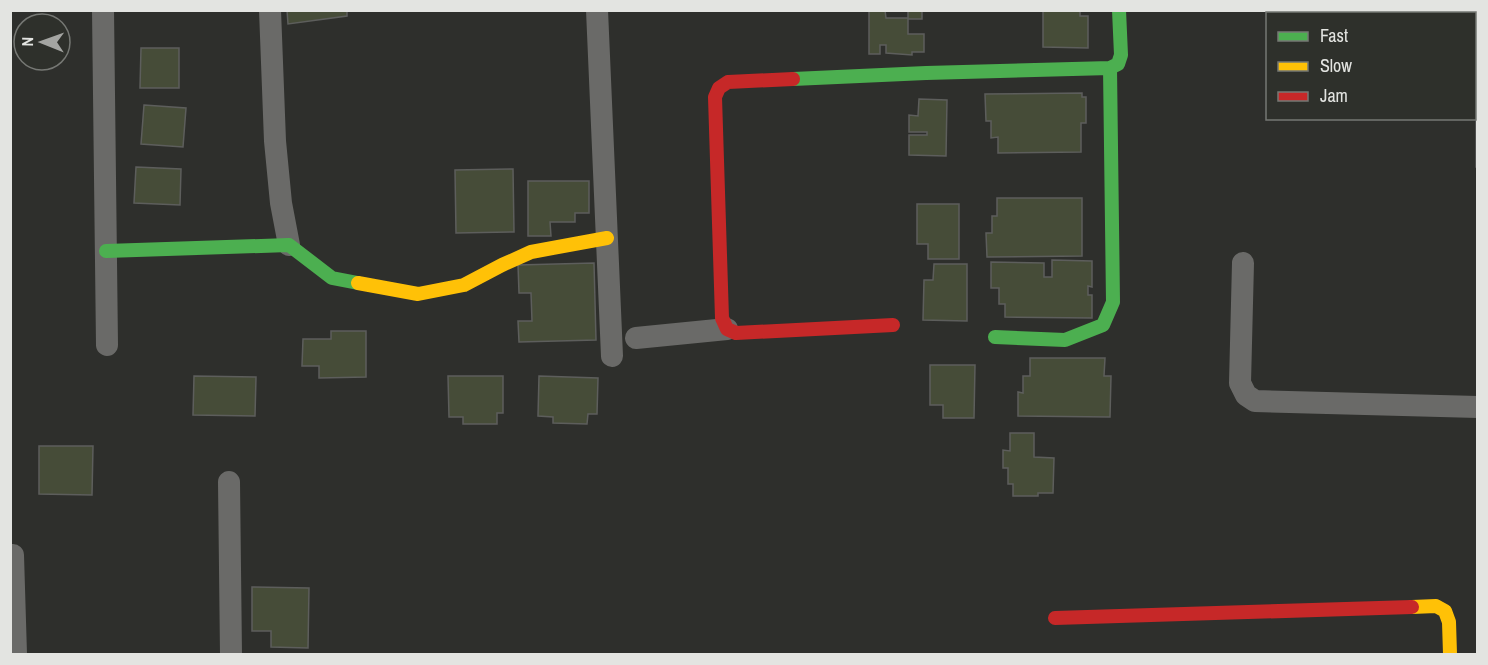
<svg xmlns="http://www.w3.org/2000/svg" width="1488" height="665" viewBox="0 0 1488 665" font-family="'Archivo Narrow',sans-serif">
	<rect width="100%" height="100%" fill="#2e2f2c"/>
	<!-- building -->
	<path fill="#464c38" stroke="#5d5e5c" stroke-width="1.5" d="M 287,10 L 347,10 L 347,16 L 288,24 Z
		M 869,10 L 885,10 L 886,18 L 908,18 L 908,10 L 922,10 L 922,19 L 908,19 L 908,34 L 924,34 L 924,52 L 912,52 L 912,55 L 886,53 L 886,45 L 880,45 L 880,54 L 869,54 Z
		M 1043,10 L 1080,10 L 1080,16 L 1088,16 L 1088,48 L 1043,47 Z
		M 1476,26 L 1478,26 L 1478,167 L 1476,167 Z
		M 141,48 L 179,48 L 179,88 L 140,88 Z
		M 1082,93 L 1082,97 L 1086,97 L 1086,123 L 1081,123 L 1081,152 L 998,153 L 998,137 L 991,138 L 991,121 L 986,121 L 985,94 Z
		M 919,99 L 947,100 L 946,156 L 909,155 L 909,135 L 927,135 L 927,132 L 909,132 L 909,115 L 918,116 Z
		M 144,105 L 186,108 L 183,147 L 141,144 Z
		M 136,167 L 181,169 L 180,205 L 134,203 Z
		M 513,169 L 514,232 L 456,233 L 455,170 Z
		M 528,181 L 589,181 L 589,213 L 575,213 L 575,222 L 550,222 L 551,236 L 528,236 Z
		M 997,198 L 1082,198 L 1082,256 L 987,257 L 986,233 L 992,233 L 992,216 L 997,216 Z
		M 917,204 L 959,204 L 959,259 L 928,259 L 928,244 L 917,244 Z
		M 1052,260 L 1092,261 L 1092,287 L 1088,286 L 1088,295 L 1092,295 L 1092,318 L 1005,317 L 1005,304 L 999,304 L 999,288 L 991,288 L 991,262 L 1044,263 L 1044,277 L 1052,277 Z
		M 594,263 L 596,340 L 519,342 L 518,321 L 532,321 L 531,293 L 519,293 L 518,265 Z
		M 934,264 L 967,264 L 967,321 L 923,320 L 924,280 L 933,280 Z
		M 331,331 L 366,331 L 366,377 L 319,378 L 319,366 L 302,366 L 303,339 L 331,339 Z
		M 1030,358 L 1105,358 L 1104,376 L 1111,376 L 1110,417 L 1018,416 L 1018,392 L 1023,393 L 1023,376 L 1030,376 Z
		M 930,365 L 975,365 L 974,418 L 943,418 L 943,405 L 930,405 Z
		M 194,376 L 256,377 L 255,416 L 193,415 Z
		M 448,376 L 503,376 L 503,413 L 497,413 L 497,424 L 463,424 L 463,417 L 449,417 Z
		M 539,376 L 598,378 L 597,414 L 588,414 L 587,424 L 553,423 L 553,417 L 538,416 Z
		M 1010,433 L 1034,433 L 1034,457 L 1054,458 L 1053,493 L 1038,493 L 1038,496 L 1013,496 L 1013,484 L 1008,484 L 1008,468 L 1003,468 L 1003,450 L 1010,451 Z
		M 39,446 L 93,446 L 92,495 L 39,494 Z
		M 252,587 L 309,588 L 308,648 L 271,647 L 271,631 L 252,631 Z"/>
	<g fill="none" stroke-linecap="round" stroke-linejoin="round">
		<!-- street -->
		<path stroke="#6a6a68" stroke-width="22" d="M 103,10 L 107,345
			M 270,10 L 275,141 L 281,203 L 289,245
			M 597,10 L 612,356
			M 1341,10 L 1345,14
			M 1474,27 L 1478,27
			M 1243,263 L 1240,383 L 1246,395 L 1255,401 L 1478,407
			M 636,338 L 727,329
			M 229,482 L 231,654
			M 13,555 L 16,654"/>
		<!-- fast -->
		<path stroke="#4caf50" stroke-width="14" d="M 793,79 L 926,73 L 1110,68 L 1118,64 L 1121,55 L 1119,10
			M 106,251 L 289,245 L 332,278 L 358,283
			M 995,337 L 1065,340 L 1103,325 L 1113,302 L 1110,68"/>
		<!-- slow -->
		<path stroke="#ffc107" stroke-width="14" d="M 358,283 L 418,294 L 464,285 L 502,265 L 531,252 L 607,238
			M 1412,607 L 1436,606 L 1445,611 L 1449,622 L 1450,654"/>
		<!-- jam -->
		<path stroke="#c62828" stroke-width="14" d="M 793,79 L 728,82 L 719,88 L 715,97 L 722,318 L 727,329 L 736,333 L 893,325
			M 1055,618 L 1412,607"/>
	</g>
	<!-- border -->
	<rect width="1488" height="665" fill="none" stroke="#e3e4e1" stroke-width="24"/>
	<!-- legend -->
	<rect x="1266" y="12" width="210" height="108" fill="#2e302b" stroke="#767874" stroke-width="1.5"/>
	<rect x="1278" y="32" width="30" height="9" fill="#4caf50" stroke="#767874" stroke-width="1.5"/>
	<text x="1320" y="42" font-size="18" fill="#e3e4e1">Fast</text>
	<rect x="1278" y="62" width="30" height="9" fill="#ffc107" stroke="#767874" stroke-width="1.5"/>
	<text x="1320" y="72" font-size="18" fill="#e3e4e1">Slow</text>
	<rect x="1278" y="92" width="30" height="9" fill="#c62828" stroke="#767874" stroke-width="1.5"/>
	<text x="1320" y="102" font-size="18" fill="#e3e4e1">Jam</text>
	<!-- north arrow -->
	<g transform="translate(42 42) rotate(271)"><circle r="28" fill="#2e302b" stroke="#767874" stroke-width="1.5"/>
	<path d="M0-4.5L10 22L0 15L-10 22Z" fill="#a4a5a2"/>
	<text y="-9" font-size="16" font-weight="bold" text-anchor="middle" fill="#e3e4e1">N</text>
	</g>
</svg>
